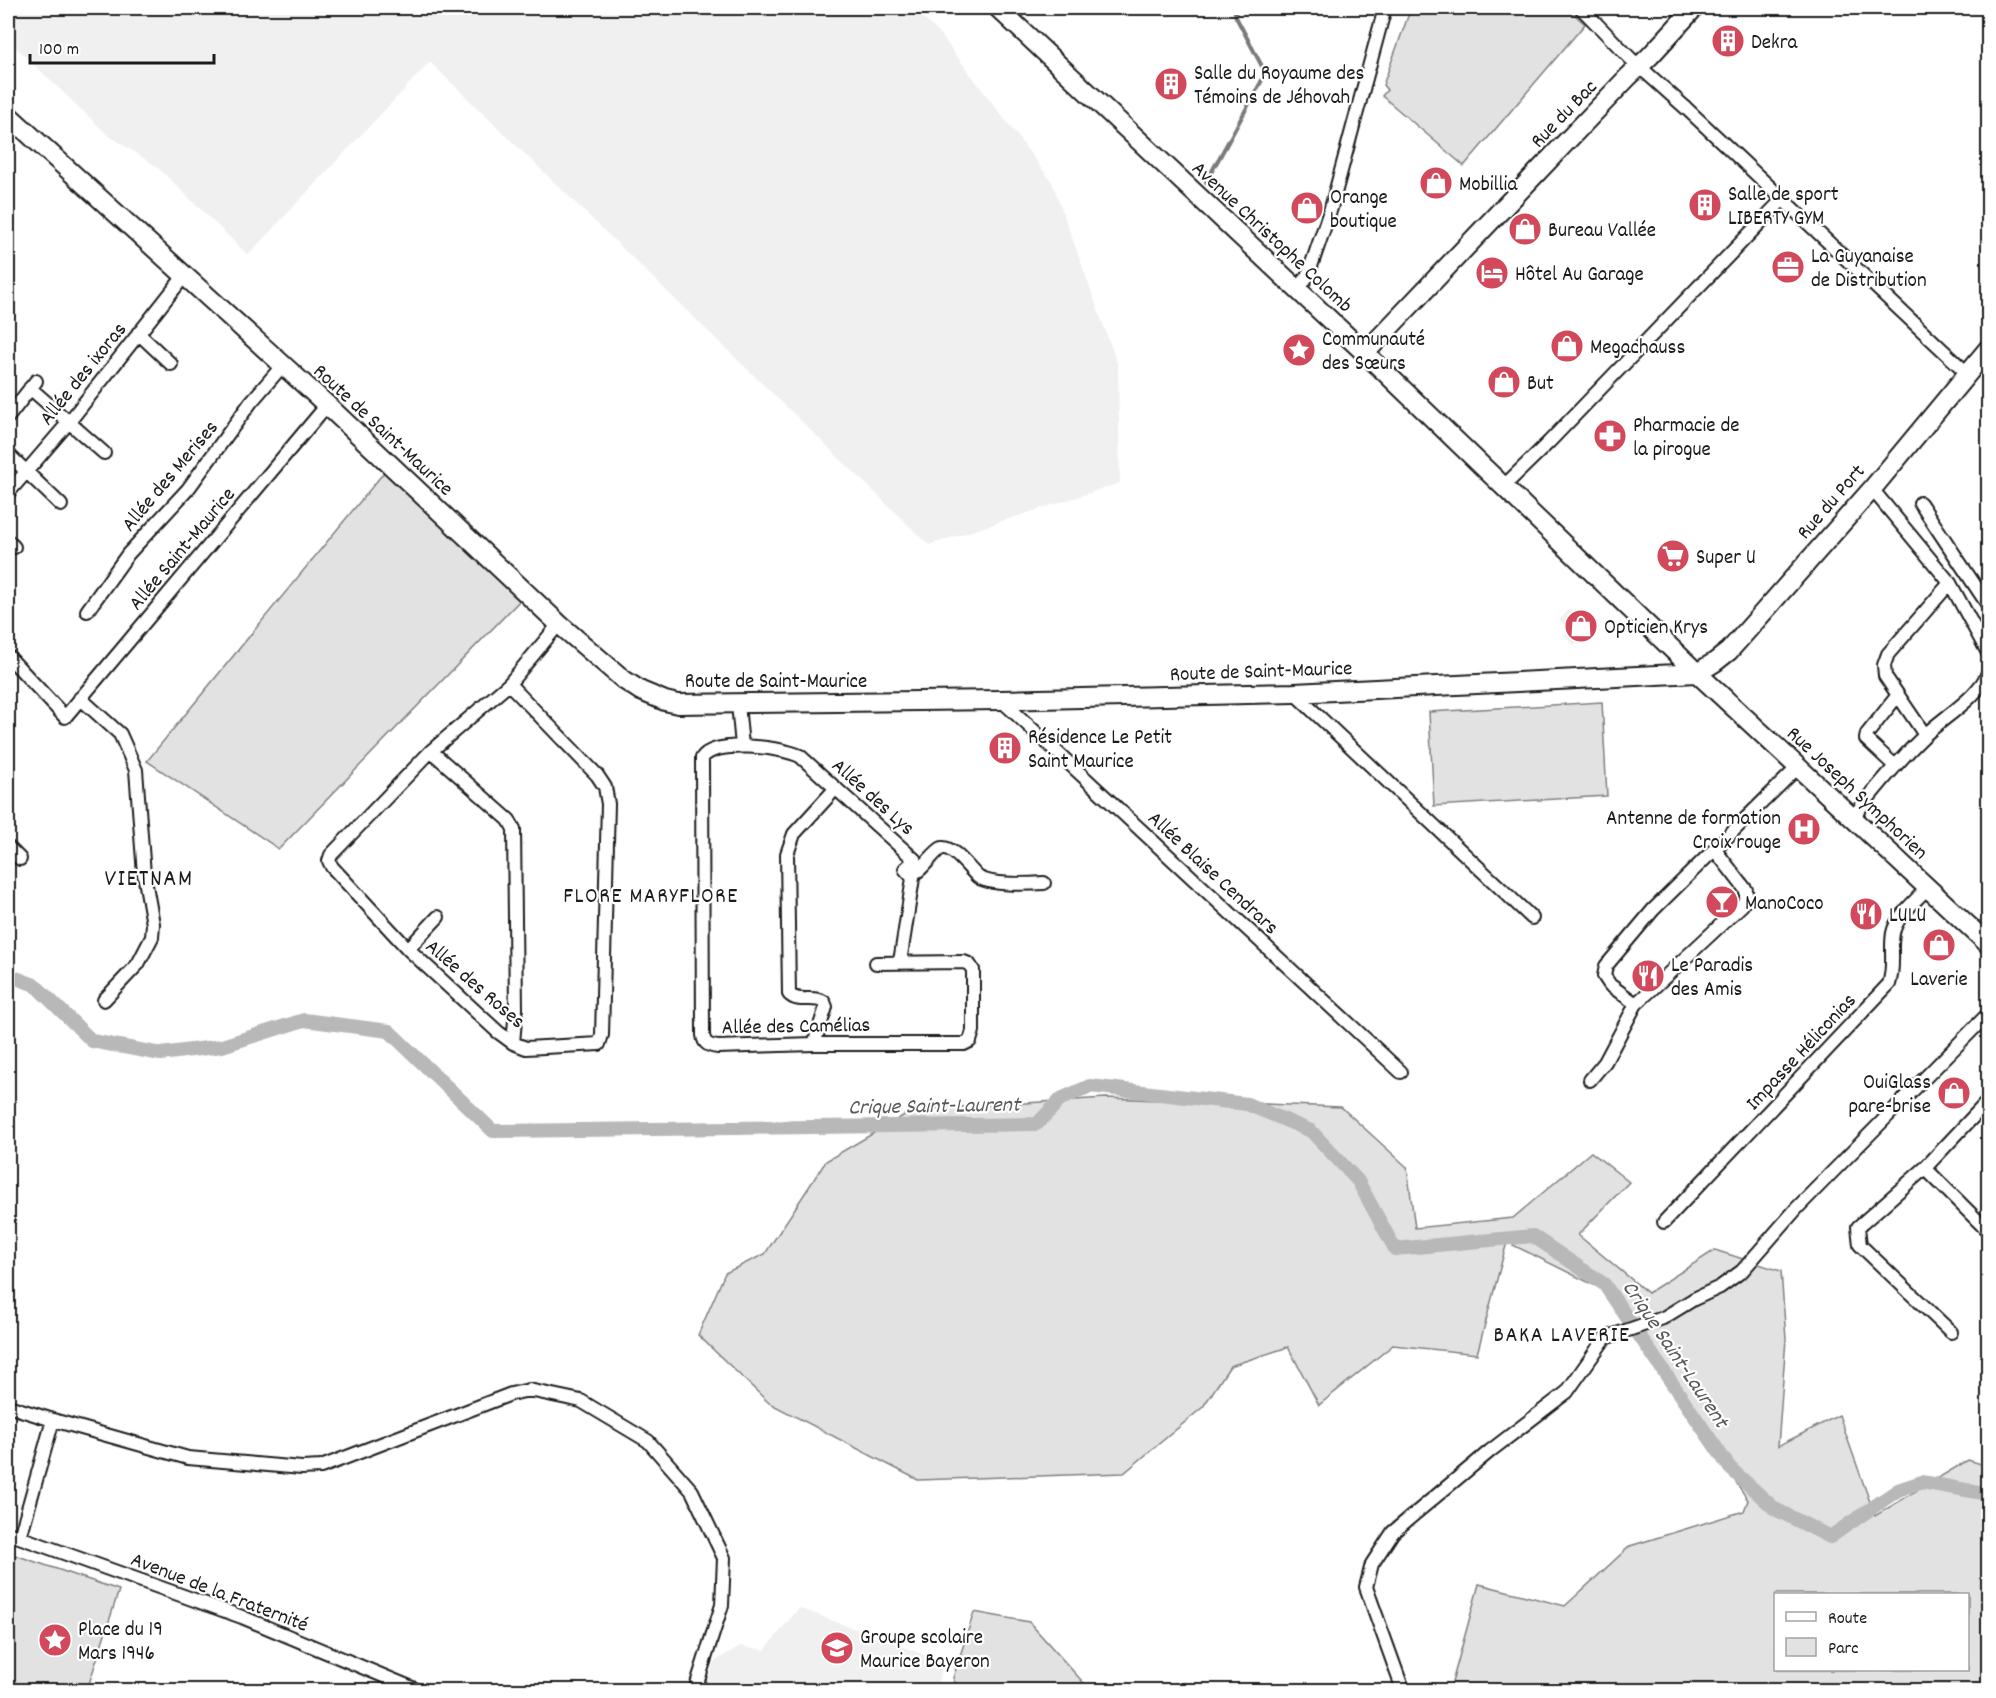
<svg xmlns="http://www.w3.org/2000/svg" width="1996" height="1698" viewBox="0 0 1996 1698" font-family="Dekko,sans-serif">
	<rect width="100%" height="100%" fill="#fff"/>
	<filter id="ink" filterUnits="userSpaceOnUse"><feTurbulence type="fractalNoise" baseFrequency=".0167" numOctaves="2"/><feDisplacementMap in="SourceGraphic" scale="12" xChannelSelector="R" yChannelSelector="G"/><feConvolveMatrix kernelMatrix="1 2 1 2 8 2 1 2 1" color-interpolation-filters="sRGB"/></filter>
	<g filter="url(#ink)">
		<!-- built -->
		<path fill="#f0f0f0" d="M 8,8 L 912,8 L 940,34 L 1052,182 L 1118,366 L 1120,483 L 929,545 L 430,62 L 248,255 L 156,166 L 108,135 L 8,40 Z
			M 1570,609 L 1590,628 L 1574,645 L 1564,635 L 1569,629 L 1559,620 Z
			M 799,1608 L 944,1662 L 935,1690 L 704,1690 L 714,1662 L 740,1646 L 765,1650 Z"/>
		<!-- green -->
		<path fill="#e2e2e2" stroke="#7f7f7f" stroke-width="1.5" fill-rule="evenodd" d="M 1411,8 L 1567,8 L 1585,24 L 1464,166 L 1382,96 L 1387,90 L 1383,85 Z
			M 390,465 L 527,593 L 279,849 L 147,761 Z
			M 1602,702 L 1607,796 L 1434,806 L 1429,712 Z
			M 1106,1098 L 1341,1107 L 1407,1167 L 1415,1228 L 1513,1218 L 1591,1152 L 1629,1182 L 1578,1235 L 1648,1293 L 1715,1250 L 1781,1271 L 1786,1339 L 1778,1446 L 1839,1415 L 1875,1516 L 1968,1460 L 1988,1466 L 1988,1690 L 1450,1690 L 1479,1584 L 1565,1606 L 1630,1546 L 1744,1511 L 1748,1500 L 1608,1292 L 1507,1242 L 1477,1354 L 1393,1345 L 1319,1405 L 1288,1347 L 1230,1366 L 1203,1407 L 1124,1473 L 918,1480 L 769,1403 L 698,1335 L 725,1273 L 765,1254 L 826,1161 L 913,1110 ZM 1776,1594 L 1968,1594 L 1968,1670 L 1776,1670 Z
			M 15,1555 L 119,1590 L 87,1690 L 8,1690 L 8,1580 Z
			M 974,1612 L 1029,1622 L 1090,1690 L 958,1690 L 953,1678 Z"/>
		<g fill="none" stroke-linecap="round" stroke-linejoin="round">
			<!-- stream -->
			<path stroke="#7a7a7a" stroke-width="4" d="M 1206,182 L 1261,82 L 1265,72 L 1236,17 L 1234,8"/>
			<!-- canal -->
			<path stroke="#b8b8b8" stroke-width="14" d="M 8,975 L 35,985 L 92,1041 L 161,1054 L 222,1046 L 304,1020 L 389,1031 L 493,1131 L 1037,1124 L 1061,1099 L 1090,1086 L 1247,1104 L 1311,1131 L 1358,1181 L 1395,1249 L 1533,1236 L 1604,1284 L 1730,1468 L 1775,1509 L 1830,1537 L 1898,1490 L 1922,1482 L 1988,1494"/>
			<defs>
				<path id="street" d="M 1581,8 L 1631,59 L 1687,109 L 1967,373
					M 1298,291 L 1308,275 L 1331,208 L 1385,8
					M 138,333 L 171,364
					M 30,388 L 104,453
					M 8,417 L 36,381
					M 8,454 L 61,505
					M 1503,487 L 1549,442 L 1783,199
					M 1872,489 L 1950,583 L 1988,653
					M 8,493 L 69,422 L 185,275
					M 1920,503 L 1988,605
					M 8,541 L 14,547
					M 87,611 L 128,554 L 188,489 L 251,402 L 283,365
					M 8,656 L 65,717 L 327,405
					M 509,684 L 597,775 L 605,787 L 608,804 L 602,1035 L 599,1044 L 526,1048 L 513,1043 L 498,1032 L 408,949 L 332,867 L 329,861 L 331,855 L 431,751 L 509,684 L 559,624
					M 1294,693 L 1532,918
					M 80,698 L 120,734 L 136,770 L 144,874 L 153,924 L 152,937 L 138,964 L 104,1000
					M 1001,700 L 1401,1072
					M 738,704 L 742,746
					M 1925,735 L 1885,676 L 1884,665 L 1888,654 L 1950,583
					M 431,751 L 509,820 L 514,829 L 516,1009 L 513,1043
					M 1895,766 L 1866,739 L 1867,734 L 1898,695
					M 1853,817 C 1875,789 1897,762 1923,737 C 1942,718 1978,698 1988,673
					M 8,847 L 20,859
					M 905,869 L 914,872 L 918,871 C 924,867 936,850 942,848 C 953,846 970,870 978,877 C 992,886 1028,884 1044,883
					M 408,949 L 438,917
					M 900,962 L 913,878 L 905,869
					M 876,963 L 964,962 L 969,964 L 973,970 L 973,1031 L 970,1041 L 964,1044 L 814,1044 L 718,1047 C 709,1046 704,1044 703,1035 L 702,758 C 715,739 781,747 800,756 L 915,860 L 905,869
					M 1636,1004 L 1610,985 L 1604,976 L 1606,966 L 1653,910 L 1799,766
					M 814,1044 L 826,1007 L 824,1002 C 813,995 799,1004 789,994 L 787,854 L 794,834 L 836,788
					M 1590,1080 L 1605,1062 L 1636,1004 L 1742,905 L 1746,898 L 1746,890 L 1715,850
					M 1925,1168 L 1988,1231
					M 1664,1222 L 1889,984 C 1895,967 1890,950 1893,933 C 1897,915 1916,901 1927,888
					M 1951,1332 L 1860,1245 L 1858,1227 L 1925,1168 L 1988,1101
					M 8,1406 L 53,1420 L 20,1537
					M 53,1420 L 188,1458 L 302,1468 L 321,1467 L 511,1394 L 529,1390 L 581,1401 L 648,1441 L 692,1491 L 724,1558 L 722,1605 L 695,1690
					M 8,1533 L 242,1617 L 417,1690
					M 1403,1690 L 1366,1587 L 1372,1564 L 1393,1532 L 1490,1451 L 1567,1392 L 1605,1338 L 1663,1318 L 1694,1299 L 1720,1287 L 1742,1271 L 1797,1208 L 1988,1014"/>
				<path id="secondary" d="M 998,8 L 1365,353 L 1697,673 L 1988,944
					M 8,115 L 327,405 L 559,624 L 624,680 L 641,691 L 665,701 L 678,704 L 1001,700 L 1294,693 L 1697,673 L 1715,662 L 1729,651 L 1872,489 L 1988,349
					M 1365,353 L 1628,77 L 1650,56 L 1694,8"/>
			</defs>
			<!-- street casing -->
			<use href="#street" stroke="#1c1c1c" stroke-width="16"/>
			<!-- secondary casing -->
			<use href="#secondary" stroke="#1c1c1c" stroke-width="22"/>
			<!-- street -->
			<use href="#street" stroke="#fff" stroke-width="12"/>
			<!-- secondary -->
			<use href="#secondary" stroke="#fff" stroke-width="18"/>
		</g>
	</g>
	<!-- icons -->
	<defs>
		<symbol id="building-disc" viewBox="-11 -11 22 22"><circle r="9.5" fill="#d1495b" stroke="#fff"/><path d="M-4-6H4V6H1V3H-1V6H-4ZM-2.5-4.3h1.7v1.8h-1.7ZM.8-4.3h1.7v1.8H.8ZM-2.5-1h1.7V.8h-1.7ZM.8-1h1.7V.8H.8Z" fill="#fff"/></symbol>
		<symbol id="shop-disc" viewBox="-11 -11 22 22"><circle r="9.5" fill="#d1495b" stroke="#fff"/><path d="M-5-2.5h2.3a2.7 3.5 0 0 1 5.4 0H5L5.5 6h-11ZM-1.5-2.5h3a1.5 2.3 0 0 0-3 0Z" fill="#fff"/></symbol>
		<symbol id="office-disc" viewBox="-11 -11 22 22"><circle r="9.5" fill="#d1495b" stroke="#fff"/><path d="M-6-3h4V-5.5h4V-3h4V5H-6ZM-1-4.5V-3h2v-1.5ZM-6 0V1H6V0Z" fill="#fff"/></symbol>
		<symbol id="hotel-disc" viewBox="-11 -11 22 22"><circle r="9.5" fill="#d1495b" stroke="#fff"/><path d="M-6-4.5h1.5V1H6V5H4.5V3h-9V5H-6ZM-4 0a1.8 1.8 0 1 1 3.6 0ZM.5 0V-2.5h3Q6-2.5 6 0Z" fill="#fff"/></symbol>
		<symbol id="sight-disc" viewBox="-11 -11 22 22"><circle r="9.5" fill="#d1495b" stroke="#fff"/><path d="M0-6L1.8-2.2L6-1.7L2.9 1.2L3.7 5.4L0 3.3L-3.7 5.4L-2.9 1.2L-6-1.7L-1.8-2.2Z" fill="#fff"/></symbol>
		<symbol id="pharmacy-disc" viewBox="-11 -11 22 22"><circle r="9.5" fill="#d1495b" stroke="#fff"/><path d="M-2-6h4v4h4v4h-4v4h-4v-4h-4v-4h4Z" fill="#fff"/></symbol>
		<symbol id="supermarket-disc" viewBox="-11 -11 22 22"><circle r="9.5" fill="#d1495b" stroke="#fff"/><path d="M-6-5.5h2.5l.6 2H6L4.5 2H-2.5L-4.4-4H-6ZM-1.5 3.2a1.3 1.3 0 1 0 .1 0ZM3 3.2a1.3 1.3 0 1 0 .1 0Z" fill="#fff"/></symbol>
		<symbol id="hospital-disc" viewBox="-11 -11 22 22"><circle r="9.5" fill="#d1495b" stroke="#fff"/><path d="M-5-5h3v3.5h4V-5h3V5h-3V1.5h-4V5h-3Z" fill="#fff"/></symbol>
		<symbol id="bar-disc" viewBox="-11 -11 22 22"><circle r="9.5" fill="#d1495b" stroke="#fff"/><path d="M-6-5H6L.8 .8V4.5H3.5V6h-7V4.5H-.8V.8Z" fill="#fff"/></symbol>
		<symbol id="restaurant-disc" viewBox="-11 -11 22 22"><circle r="9.5" fill="#d1495b" stroke="#fff"/><path d="M-5-6h1v4h1v-4h1v4h1v-4h1v5L-1.5 .5V6h-2V.5L-5-1ZM5-6V6H3V1.5H1.5Q1.5-4 5-6Z" fill="#fff"/></symbol>
		<symbol id="school-disc" viewBox="-11 -11 22 22"><circle r="9.5" fill="#d1495b" stroke="#fff"/><path d="M0-5L7-2L0 1L-7-2ZM-4 1L0 2.5L4 1V4Q0 6-4 4Z" fill="#fff"/></symbol>
	</defs>
	<g fill-rule="evenodd">
		<use href="#building-disc" x="1709" y="22" width="38" height="38"/>
		<use href="#building-disc" x="1152" y="65" width="38" height="38"/>
		<use href="#shop-disc" x="1417" y="164" width="38" height="38"/>
		<use href="#building-disc" x="1686" y="186" width="38" height="38"/>
		<use href="#shop-disc" x="1288" y="189" width="38" height="38"/>
		<use href="#shop-disc" x="1506" y="210" width="38" height="38"/>
		<use href="#office-disc" x="1769" y="248" width="38" height="38"/>
		<use href="#hotel-disc" x="1473" y="254" width="38" height="38"/>
		<use href="#shop-disc" x="1548" y="327" width="38" height="38"/>
		<use href="#sight-disc" x="1280" y="331" width="38" height="38"/>
		<use href="#shop-disc" x="1485" y="363" width="38" height="38"/>
		<use href="#pharmacy-disc" x="1591" y="417" width="38" height="38"/>
		<use href="#supermarket-disc" x="1654" y="537" width="38" height="38"/>
		<use href="#shop-disc" x="1562" y="607" width="38" height="38"/>
		<use href="#building-disc" x="986" y="729" width="38" height="38"/>
		<use href="#hospital-disc" x="1785" y="810" width="38" height="38"/>
		<use href="#bar-disc" x="1703" y="883" width="38" height="38"/>
		<use href="#restaurant-disc" x="1847" y="895" width="38" height="38"/>
		<use href="#shop-disc" x="1920" y="926" width="38" height="38"/>
		<use href="#restaurant-disc" x="1629" y="957" width="38" height="38"/>
		<use href="#shop-disc" x="1935" y="1074" width="38" height="38"/>
		<use href="#sight-disc" x="36" y="1621" width="38" height="38"/>
		<use href="#school-disc" x="818" y="1629" width="38" height="38"/>
	</g>
	<g text-anchor="middle" stroke-width="4.5" stroke-linejoin="round" paint-order="stroke">
		<!-- poi labels -->
		<g font-size="21" fill="#1c1c1c" stroke="#fff" text-anchor="start">
			<text x="1751" y="48">Dekra</text>
			<text x="1194" y="79">Salle du Royaume des<tspan x="1194" dy="24">Témoins de Jéhovah</tspan></text>
			<text x="1459" y="190">Mobillia</text>
			<text x="1728" y="200">Salle de sport<tspan x="1728" dy="24">LIBERTY GYM</tspan></text>
			<text x="1330" y="203">Orange<tspan x="1330" dy="24">boutique</tspan></text>
			<text x="1548" y="236">Bureau Vallée</text>
			<text x="1811" y="262">La Guyanaise<tspan x="1811" dy="24">de Distribution</tspan></text>
			<text x="1515" y="280">Hôtel Au Garage</text>
			<text x="1322" y="345">Communauté<tspan x="1322" dy="24">des Sœurs</tspan></text>
			<text x="1590" y="353">Megachauss</text>
			<text x="1527" y="389">But</text>
			<text x="1633" y="431">Pharmacie de<tspan x="1633" dy="24">la pirogue</tspan></text>
			<text x="1696" y="563">Super U</text>
			<text x="1604" y="633">Opticien Krys</text>
			<text x="1028" y="743">Résidence Le Petit<tspan x="1028" dy="24">Saint Maurice</tspan></text>
			<text x="1781" y="824" text-anchor="end">Antenne de formation<tspan x="1781" dy="24">Croix rouge</tspan></text>
			<text x="1745" y="909">ManoCoco</text>
			<text x="1889" y="921">LULU</text>
			<text x="1671" y="971">Le Paradis<tspan x="1671" dy="24">des Amis</tspan></text>
			<text x="1939" y="985" text-anchor="middle">Laverie</text>
			<text x="1931" y="1088" text-anchor="end">OuiGlass<tspan x="1931" dy="24">pare-brise</tspan></text>
			<text x="78" y="1635">Place du 19<tspan x="78" dy="24">Mars 1946</tspan></text>
			<text x="860" y="1643">Groupe scolaire<tspan x="860" dy="24">Maurice Bayeron</tspan></text>
		</g>
		<!-- street labels -->
		<g font-size="21" fill="#1c1c1c" stroke="#fff">
			<text transform="translate(1563 113) rotate(-46)" y="7">Rue du Bac</text>
			<text transform="translate(1273 236) rotate(43)" y="7">Avenue Christophe Colomb</text>
			<text transform="translate(82 373) rotate(-51)" y="7">Allée des ixoras</text>
			<text transform="translate(384 429) rotate(43)" y="7">Route de Saint-Maurice</text>
			<text transform="translate(169 475) rotate(-50)" y="7">Allée des Merises</text>
			<text transform="translate(1830 501) rotate(-49)" y="7">Rue du Port</text>
			<text transform="translate(181 548) rotate(-50)" y="7">Allée Saint-Maurice</text>
			<text transform="translate(1261 670) rotate(-2)" y="7">Route de Saint-Maurice</text>
			<text x="776" y="687">Route de Saint-Maurice</text>
			<text transform="translate(1858 792) rotate(43)" y="7">Rue Joseph Symphorien</text>
			<text transform="translate(874 796) rotate(42)" y="7">Allée des Lys</text>
			<text transform="translate(1214 872) rotate(43)" y="7">Allée Blaise Cendrars</text>
			<text transform="translate(476 983) rotate(41)" y="7">Allée des Roses</text>
			<text transform="translate(796 1025) rotate(-1)" y="7">Allée des Camélias</text>
			<text transform="translate(1800 1051) rotate(-47)" y="7">Impasse Héliconias</text>
			<text transform="translate(220 1591) rotate(21)" y="7">Avenue de la Fraternité</text>
		</g>
		<!-- neighbourhood labels -->
		<g font-size="22" letter-spacing="1.5" fill="#1c1c1c" stroke="#fff">
			<text x="651" y="902">FLORE MARYFLORE</text>
			<text x="1562" y="1341">BAKA LAVERIE</text>
		</g>
		<!-- water labels -->
		<g font-size="22" font-style="italic" fill="#5a5a5a" stroke="#fff">
			<text transform="translate(934 1104) rotate(-1)" y="8">Crique Saint-Laurent</text>
			<text transform="translate(1677 1353) rotate(56)" y="8">Crique Saint-Laurent</text>
		</g>
		<!-- quarter labels -->
		<g font-size="24" letter-spacing="1.5" fill="#1c1c1c" stroke="#fff">
			<text x="149" y="885">VIETNAM</text>
		</g>
	</g>
	<!-- margin -->
	<rect width="1996" height="1698" fill="none" stroke="#fff" stroke-width="30"/>
	<rect x="15" y="15" width="1966" height="1668" fill="none" stroke="#1c1c1c" stroke-width="2" filter="url(#ink)"/>
	<!-- legend -->
	<rect x="1774" y="1593" width="195" height="78" fill="#ffffff" stroke="#a4a4a4" stroke-width="1.5"/>
	<rect x="1786" y="1612" width="30" height="9" fill="#ffffff" stroke="#a4a4a4" stroke-width="1.5"/>
	<text x="1828" y="1623" font-size="18" fill="#1c1c1c">Route</text>
	<rect x="1786" y="1638" width="30" height="18" fill="#e2e2e2" stroke="#a4a4a4" stroke-width="1.5"/>
	<text x="1828" y="1653" font-size="18" fill="#1c1c1c">Parc</text>
	<!-- scale -->
	<path d="M30 54v9h184v-9" fill="none" stroke="#1c1c1c" stroke-width="3"/>
	<text x="39" y="54" font-size="18" fill="#1c1c1c" stroke="#ffffff" stroke-width="4.5" paint-order="stroke">100 m</text>
</svg>
